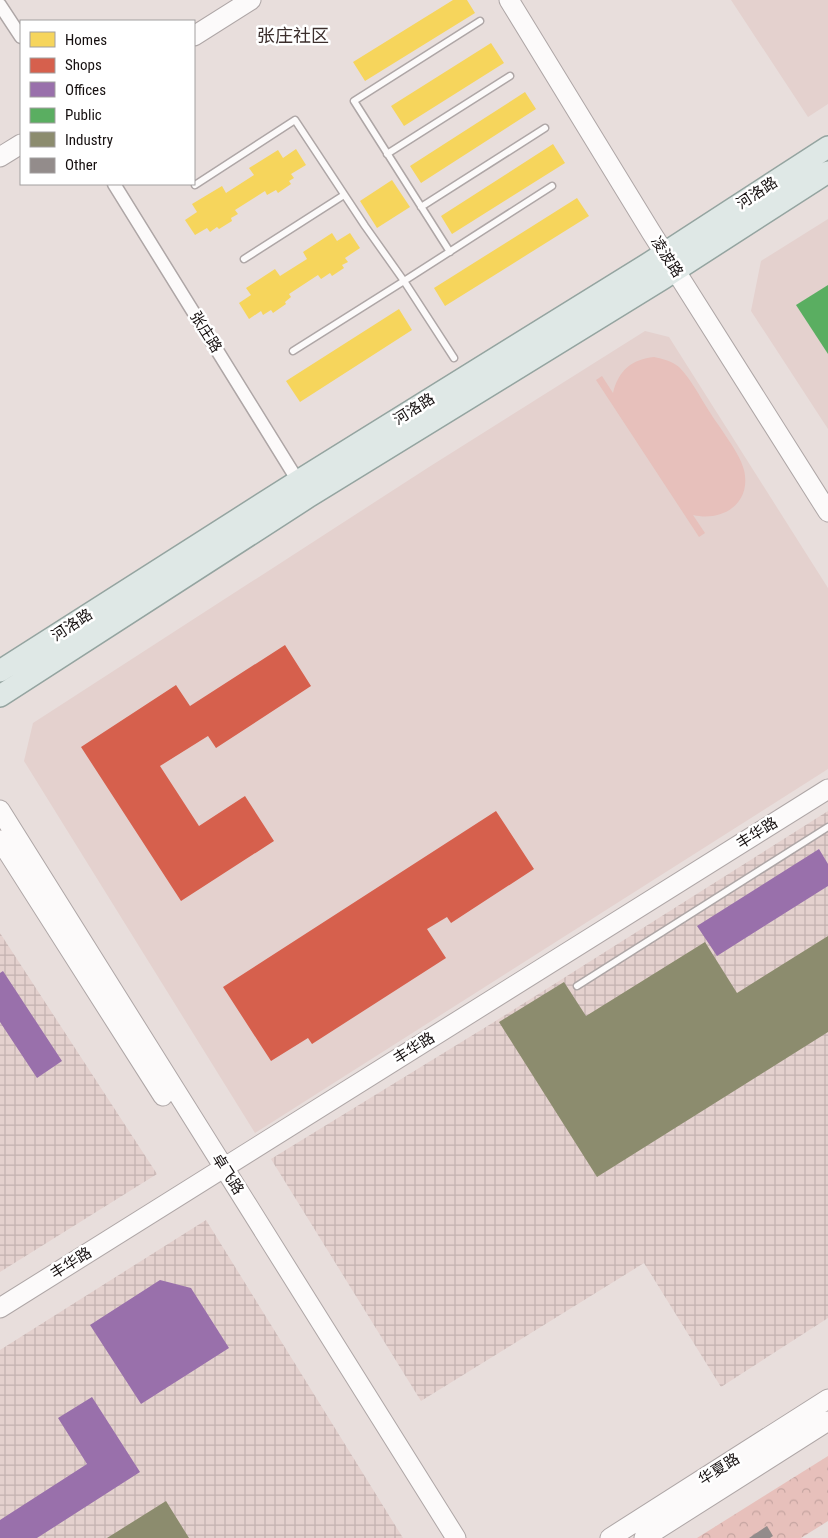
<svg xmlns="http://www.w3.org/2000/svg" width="828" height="1538" viewBox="0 0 828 1538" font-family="'Roboto Condensed','Noto Sans SC',sans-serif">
	<defs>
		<pattern id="industrial-grid" width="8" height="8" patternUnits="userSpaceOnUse" patternTransform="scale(1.25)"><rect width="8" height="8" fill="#e4d1ce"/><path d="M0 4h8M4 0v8" fill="none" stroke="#c3b2b0"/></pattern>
		<pattern id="park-crowns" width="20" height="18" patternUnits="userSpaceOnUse" patternTransform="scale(1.25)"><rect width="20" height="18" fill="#e7c0bb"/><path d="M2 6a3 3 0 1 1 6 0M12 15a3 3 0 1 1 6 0" fill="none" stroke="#c5a4a0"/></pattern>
	</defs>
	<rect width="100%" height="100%" fill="#e8dedc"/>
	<!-- built -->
	<path fill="#e4d1ce" d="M 731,0 L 828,0 L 828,104 L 808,117 Z
		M 828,219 L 828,429 L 751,311 L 761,261 Z
		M 645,331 L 669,337 L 828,588 L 828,769 L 255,1133 L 24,761 L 33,723 L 429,467 Z"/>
	<!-- industrial -->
	<path fill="url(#industrial-grid)" d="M 828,811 L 828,1318 L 721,1387 L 644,1263 L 421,1401 L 271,1159 L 494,1022 Z
		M 0,933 L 157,1174 L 0,1272 Z
		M 206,1220 L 403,1538 L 0,1538 L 0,1350 Z"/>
	<!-- park -->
	<path fill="url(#park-crowns)" d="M 828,1456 L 828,1521 L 801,1538 L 697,1538 Z"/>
	<!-- pitch -->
	<path fill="#e7c0bb" d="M 654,357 C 663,359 672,361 679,367 C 691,379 700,397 709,411 C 719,427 740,453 744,470 C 752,504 722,522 693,515 L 705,533 L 699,537 L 596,380 L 602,376 L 613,393 C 618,371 632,359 654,357 Z"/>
	<!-- homes -->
	<path fill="#f6d55c" d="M 453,0 L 467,0 L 475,13 L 365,81 L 353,62 Z
		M 491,43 L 504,63 L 404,126 L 391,106 Z
		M 525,92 L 536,109 L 421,183 L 410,166 Z
		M 553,144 L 565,163 L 452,234 L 441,216 Z
		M 296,149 L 306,165 L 291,174 L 294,178 L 289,181 L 291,184 L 278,193 L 276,190 L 267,195 L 265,191 L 235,210 L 238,214 L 231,218 L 232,221 L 219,229 L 217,227 L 210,232 L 207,228 L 195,235 L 185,220 L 197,212 L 192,204 L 222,186 L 226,193 L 254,175 L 249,168 L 278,150 L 283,158 Z
		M 392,180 L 410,207 L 377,228 L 360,201 Z
		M 577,198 L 589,216 L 445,306 L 434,288 Z
		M 332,233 L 337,241 L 350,233 L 360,248 L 345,258 L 348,262 L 342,265 L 344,268 L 332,276 L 330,273 L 321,279 L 318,275 L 289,294 L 291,297 L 285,302 L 286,304 L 273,313 L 271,310 L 263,315 L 261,311 L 249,319 L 239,303 L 251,295 L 246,288 L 275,269 L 280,276 L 307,259 L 303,252 Z
		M 399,309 L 412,330 L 300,402 L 286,381 Z"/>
	<!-- shops -->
	<path fill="#d6604d" d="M 285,645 L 311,686 L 216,748 L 208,736 L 160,766 L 199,826 L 245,796 L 274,841 L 181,901 L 81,747 L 176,685 L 190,706 Z
		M 496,811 L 534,869 L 451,923 L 447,917 L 427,929 L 446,958 L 312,1044 L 308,1038 L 271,1061 L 223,987 Z"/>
	<!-- offices -->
	<path fill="#9970ab" d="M 819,849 L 828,864 L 828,886 L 717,956 L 697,926 Z
		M 3,971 L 62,1061 L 37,1078 L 0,1022 L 0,973 Z
		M 160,1280 L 191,1288 L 229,1348 L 141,1404 L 90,1325 Z
		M 92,1397 L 140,1472 L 37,1538 L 0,1538 L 0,1520 L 87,1464 L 58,1418 Z"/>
	<!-- public -->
	<path fill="#5aae61" d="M 828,285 L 828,354 L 796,305 Z"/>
	<!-- industry -->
	<path fill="#8c8c6e" d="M 828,936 L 828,1032 L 597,1177 L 499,1022 L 564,982 L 586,1016 L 705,942 L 737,993 Z
		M 166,1501 L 189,1538 L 107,1538 Z"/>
	<!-- building -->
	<path fill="#938c8b" d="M 767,1526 L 773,1536 L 770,1538 L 749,1538 Z"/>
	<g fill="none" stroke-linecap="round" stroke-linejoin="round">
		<defs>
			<path id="lane" d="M 387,154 L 510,76
				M 195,185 L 295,120 L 365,226 L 404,281 L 293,351
				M 421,207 L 545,128
				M 450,252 L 354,101 L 480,21
				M 244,259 L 344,195
				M 454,358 L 404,281 L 552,186
				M 577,986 L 828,827"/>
			<path id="street" d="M 0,5 L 21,37
				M 114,184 L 298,481"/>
			<path id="secondary" d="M 509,0 L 651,232 L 828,512
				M 194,36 L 251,0
				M 0,157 L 21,144
				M 0,810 L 456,1538
				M 0,840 L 163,1096
				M 0,1308 L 828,789
				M 610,1538 L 828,1399
				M 644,1538 L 828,1421"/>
			<path id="primary" d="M 0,671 L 298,481 L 651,262 L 828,147
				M 0,696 L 308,497 L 662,279 L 828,172"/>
		</defs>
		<!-- lane casing -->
		<use href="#lane" stroke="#aea6a6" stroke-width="9"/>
		<!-- street casing -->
		<use href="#street" stroke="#aea6a6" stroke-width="15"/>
		<!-- secondary casing -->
		<use href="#secondary" stroke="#aea6a6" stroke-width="21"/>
		<!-- primary casing -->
		<use href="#primary" stroke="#94a4a0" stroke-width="24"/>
		<!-- lane -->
		<use href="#lane" stroke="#fcfafa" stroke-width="6"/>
		<!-- street -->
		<use href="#street" stroke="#fcfafa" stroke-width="12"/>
		<!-- secondary -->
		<use href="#secondary" stroke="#fcfafa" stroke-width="19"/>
		<!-- primary -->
		<use href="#primary" stroke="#dfe8e6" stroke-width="21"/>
	</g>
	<g text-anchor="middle" stroke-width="5" stroke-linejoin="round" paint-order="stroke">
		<!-- street labels -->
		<g font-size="15" fill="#161010" stroke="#fff">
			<text transform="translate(757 193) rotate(-33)" y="5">河洛路</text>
			<text transform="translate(667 257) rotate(57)" y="5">凌波路</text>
			<text transform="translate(206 332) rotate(58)" y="5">张庄路</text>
			<text transform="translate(414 409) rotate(-32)" y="5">河洛路</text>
			<text transform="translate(72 625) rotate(-33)" y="5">河洛路</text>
			<text transform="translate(757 833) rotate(-32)" y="5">丰华路</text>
			<text transform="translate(414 1048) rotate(-32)" y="5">丰华路</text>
			<text transform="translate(228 1174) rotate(58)" y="5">卓飞路</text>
			<text transform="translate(71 1263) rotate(-32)" y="5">丰华路</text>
			<text transform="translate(719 1469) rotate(-32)" y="5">华夏路</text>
		</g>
		<!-- quarter labels -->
		<g font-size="18" fill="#3c2f2d" stroke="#fff">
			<text x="293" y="42">张庄社区</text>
		</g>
	</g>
	<!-- legend -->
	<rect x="20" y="20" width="175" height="165" fill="#ffffff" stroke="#a29f9f"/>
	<rect x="30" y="32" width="25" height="15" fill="#f6d55c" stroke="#a29f9f"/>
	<text x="65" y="45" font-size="15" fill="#161010">Homes</text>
	<rect x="30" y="58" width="25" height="15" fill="#d6604d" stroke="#a29f9f"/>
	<text x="65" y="70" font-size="15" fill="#161010">Shops</text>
	<rect x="30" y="82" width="25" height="15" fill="#9970ab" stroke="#a29f9f"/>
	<text x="65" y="95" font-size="15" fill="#161010">Offices</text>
	<rect x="30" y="108" width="25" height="15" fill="#5aae61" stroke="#a29f9f"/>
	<text x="65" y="120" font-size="15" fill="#161010">Public</text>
	<rect x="30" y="132" width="25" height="15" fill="#8c8c6e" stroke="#a29f9f"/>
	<text x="65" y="145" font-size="15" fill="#161010">Industry</text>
	<rect x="30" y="158" width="25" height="15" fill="#938c8b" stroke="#a29f9f"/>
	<text x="65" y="170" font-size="15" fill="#161010">Other</text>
</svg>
